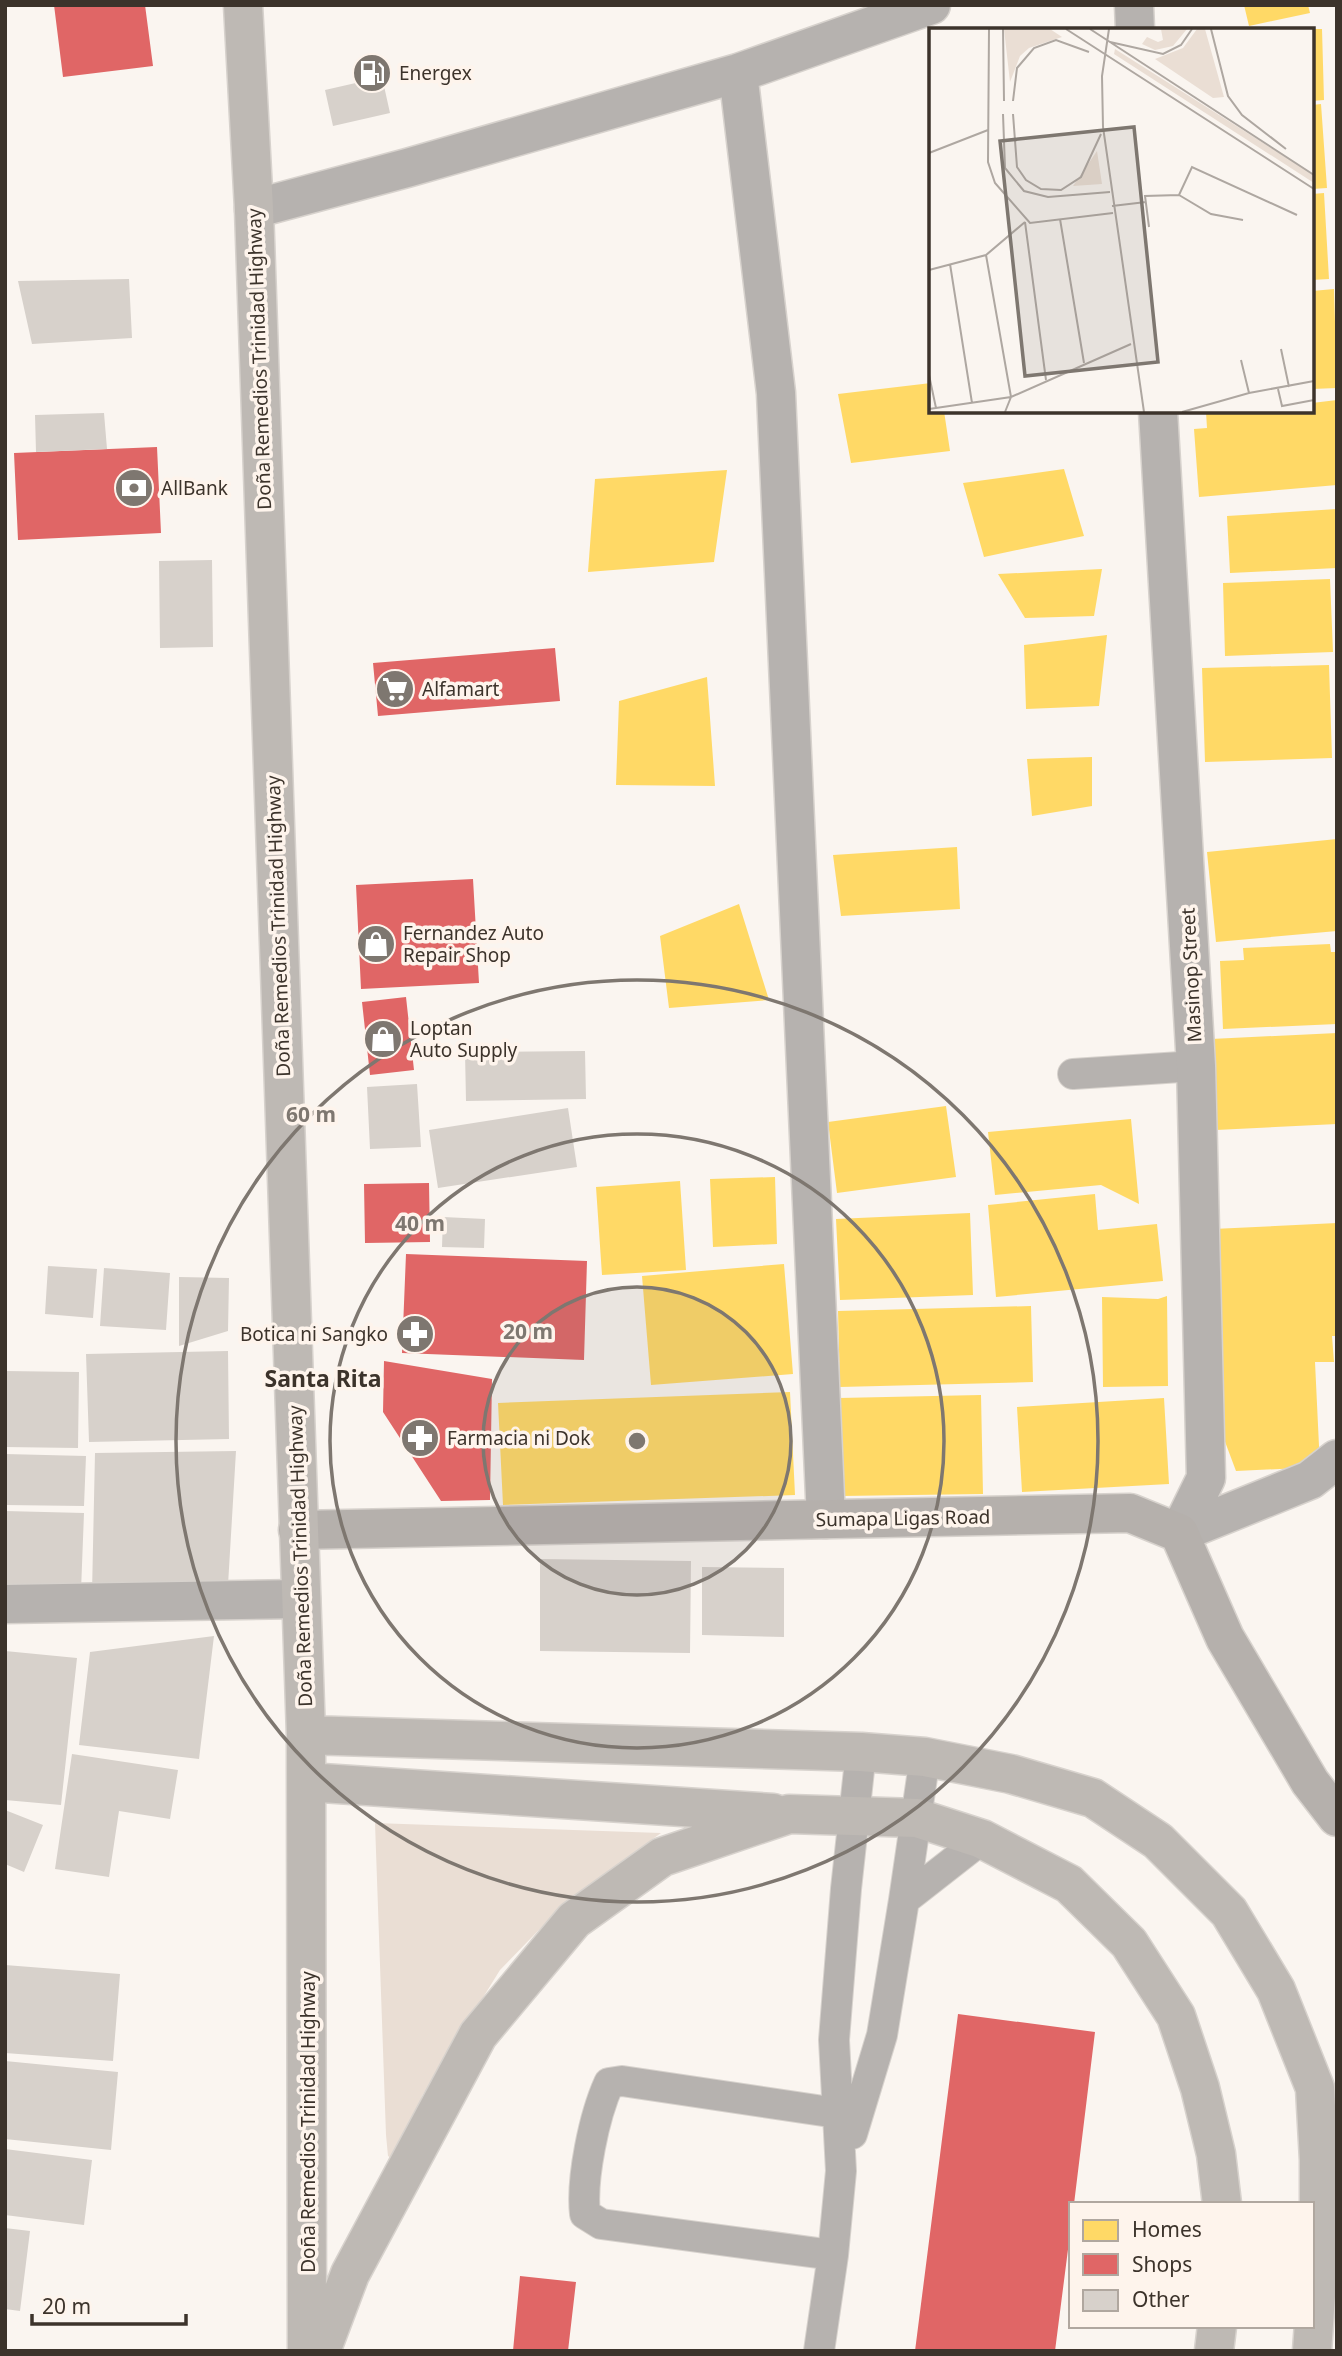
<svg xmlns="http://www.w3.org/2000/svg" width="1342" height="2356" viewBox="0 0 1342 2356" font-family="'Noto Sans',sans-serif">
	<rect width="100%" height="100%" fill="#faf5f0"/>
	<!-- green -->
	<path fill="#eaded4" d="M 375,1823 L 661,1833 L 567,1901 L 500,1970 L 422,2096 L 400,2156 L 393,2159 L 388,2156 L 386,2135 Z"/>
	<!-- homes -->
	<path fill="#ffd966" d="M 1244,5 L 1308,5 L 1310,13 L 1249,26 Z
		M 1312,29 L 1322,29 L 1324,100 L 1312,101 Z
		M 1321,104 L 1327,188 L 1312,189 L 1312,105 Z
		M 1324,193 L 1329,279 L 1312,280 L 1312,194 Z
		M 1334,289 L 1337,388 L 1312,389 L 1312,291 Z
		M 931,383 L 931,411 L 944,411 L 950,451 L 851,463 L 838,394 Z
		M 1337,400 L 1337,485 L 1199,497 L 1194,429 L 1207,428 L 1206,412 L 1312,411 L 1312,403 Z
		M 1064,469 L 1084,536 L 984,557 L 963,483 Z
		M 727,470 L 714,562 L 588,572 L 595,479 Z
		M 1337,509 L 1337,568 L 1230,573 L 1227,516 Z
		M 1102,569 L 1094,616 L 1025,618 L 998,574 Z
		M 1330,579 L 1333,652 L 1225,656 L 1223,583 Z
		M 1107,635 L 1099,706 L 1026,709 L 1024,645 Z
		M 1329,665 L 1332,758 L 1205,762 L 1202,668 Z
		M 707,677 L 715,786 L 616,785 L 619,701 Z
		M 1092,757 L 1092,806 L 1032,816 L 1027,759 Z
		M 1337,839 L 1337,931 L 1216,942 L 1207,852 Z
		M 957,847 L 960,909 L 841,916 L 833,855 Z
		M 739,904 L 769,1000 L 669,1008 L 660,936 Z
		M 1330,944 L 1331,952 L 1337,952 L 1337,1024 L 1223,1029 L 1220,961 L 1244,960 L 1243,948 Z
		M 1337,1033 L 1337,1124 L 1216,1130 L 1211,1039 Z
		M 946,1106 L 956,1177 L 837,1193 L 828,1122 Z
		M 1131,1119 L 1139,1204 L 1101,1185 L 995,1195 L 988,1132 Z
		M 775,1177 L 777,1244 L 713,1247 L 710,1179 Z
		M 680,1181 L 686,1270 L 602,1275 L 596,1187 Z
		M 1095,1194 L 1098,1230 L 1157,1224 L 1163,1281 L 996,1297 L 988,1205 Z
		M 970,1213 L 973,1295 L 840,1300 L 836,1219 Z
		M 1337,1223 L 1337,1336 L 1332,1336 L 1334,1362 L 1315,1362 L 1320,1467 L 1236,1471 L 1224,1439 L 1213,1229 Z
		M 784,1264 L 793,1374 L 651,1385 L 642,1276 Z
		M 1167,1296 L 1168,1386 L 1103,1387 L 1102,1297 L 1158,1299 Z
		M 1031,1306 L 1033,1382 L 840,1387 L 838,1311 Z
		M 790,1392 L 795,1495 L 503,1505 L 498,1403 Z
		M 981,1395 L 983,1494 L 841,1496 L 839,1398 Z
		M 1164,1398 L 1169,1484 L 1022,1492 L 1017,1407 Z"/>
	<!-- shops -->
	<path fill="#e06666" d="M 54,5 L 145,5 L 153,66 L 63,77 Z
		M 157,447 L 161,533 L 18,540 L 14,453 Z
		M 555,648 L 560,701 L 378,716 L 373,663 Z
		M 473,879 L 479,983 L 361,989 L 356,885 Z
		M 406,997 L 414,1070 L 370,1075 L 362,1002 Z
		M 429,1183 L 430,1242 L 365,1243 L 364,1184 Z
		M 406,1254 L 587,1261 L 584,1360 L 402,1353 Z
		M 384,1361 L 492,1379 L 490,1500 L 441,1501 L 383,1412 Z
		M 958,2014 L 1095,2032 L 1074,2204 L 1071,2204 L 1071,2226 L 1055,2351 L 915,2351 Z
		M 520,2276 L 576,2282 L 568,2351 L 513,2351 Z"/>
	<!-- building -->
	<path fill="#d7d1cb" d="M 382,77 L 390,113 L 333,126 L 325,90 Z
		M 129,279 L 132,338 L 32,344 L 18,281 Z
		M 104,413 L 107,449 L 36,452 L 35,415 Z
		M 212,560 L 213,647 L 160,648 L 159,561 Z
		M 585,1051 L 586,1099 L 466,1101 L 465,1052 Z
		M 417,1084 L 421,1147 L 370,1149 L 367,1087 Z
		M 568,1108 L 577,1167 L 438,1188 L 429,1130 Z
		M 443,1217 L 485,1219 L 484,1248 L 442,1247 Z
		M 48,1266 L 97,1269 L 93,1318 L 45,1314 Z
		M 104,1268 L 170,1273 L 166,1330 L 100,1326 Z
		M 179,1277 L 229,1278 L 228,1331 L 179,1346 Z
		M 228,1351 L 229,1439 L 89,1442 L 86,1354 Z
		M 5,1371 L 79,1372 L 78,1448 L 5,1447 Z
		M 236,1451 L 228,1585 L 92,1593 L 95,1453 Z
		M 5,1454 L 86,1456 L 84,1506 L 5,1505 Z
		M 5,1511 L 84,1513 L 81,1591 L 5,1590 Z
		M 540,1559 L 691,1561 L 690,1653 L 540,1651 Z
		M 702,1567 L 784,1568 L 784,1637 L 702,1635 Z
		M 214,1636 L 199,1759 L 79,1745 L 90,1652 Z
		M 5,1651 L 77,1658 L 61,1805 L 5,1800 Z
		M 72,1754 L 178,1770 L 170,1819 L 119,1811 L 109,1877 L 55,1869 Z
		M 5,1810 L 43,1825 L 24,1872 L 5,1864 Z
		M 5,1965 L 120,1974 L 113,2061 L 5,2053 Z
		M 5,2061 L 118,2072 L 111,2150 L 5,2139 Z
		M 5,2149 L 92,2160 L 84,2225 L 5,2215 Z
		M 5,2228 L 30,2231 L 20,2311 L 5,2309 Z"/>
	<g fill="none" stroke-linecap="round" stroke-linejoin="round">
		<defs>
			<path id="lane" d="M 1073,1074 L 1196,1066
				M 904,1900 L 925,1757
				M 852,2134 L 882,2035 L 904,1900 L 982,1839
				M 833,2255 L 601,2224 L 585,2214 C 581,2179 594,2116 609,2083 L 622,2081 L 857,2116
				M 819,2351 L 833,2255 L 841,2171 L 834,2040 L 846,1889 L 861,1752"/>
			<path id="street" d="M 1134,5 L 1135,30
				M 738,73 L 776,393 L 826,1519
				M 254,209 L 407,168 L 738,73 L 931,5
				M 1158,411 L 1196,1066 L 1206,1478 L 1179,1533
				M 1179,1533 L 1310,1480 L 1337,1459
				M 5,1604 L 301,1599"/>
			<path id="secondary" d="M 298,1530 L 1130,1513 L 1179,1533 L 1225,1638 L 1310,1782 L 1337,1817"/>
			<path id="highway" d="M 243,5 L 254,209 L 306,1735 L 307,2351
				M 306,1735 L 861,1752 L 925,1757 L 1011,1774 L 1093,1798 L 1158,1841 L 1229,1912 L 1276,1990 L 1315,2088 L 1319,2160 L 1319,2255 L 1312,2351
				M 307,1782 L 773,1813
				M 321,2351 L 350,2274 L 478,2035 L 574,1920 L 662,1857 L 789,1814 L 917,1818 L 982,1839 L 1069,1884 L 1129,1943 L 1176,2016 L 1200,2088 L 1216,2154 L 1222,2204
				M 1214,2351 L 1217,2326"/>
		</defs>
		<!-- lane casing -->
		<use href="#lane" stroke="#d7d2cd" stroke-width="32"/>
		<!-- street casing -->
		<use href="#street" stroke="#d7d2cd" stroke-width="41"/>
		<!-- secondary casing -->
		<use href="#secondary" stroke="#d7d2cd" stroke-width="41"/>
		<!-- highway casing -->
		<use href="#highway" stroke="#d7d2cd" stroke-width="41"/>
		<!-- lane -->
		<use href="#lane" stroke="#b6b2af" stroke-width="30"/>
		<!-- street -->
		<use href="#street" stroke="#b6b2af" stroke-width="38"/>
		<!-- secondary -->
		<use href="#secondary" stroke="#b5b0ac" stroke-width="38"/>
		<!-- highway -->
		<use href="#highway" stroke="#beb9b4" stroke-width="38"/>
	</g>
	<!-- distance rings -->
	<circle cx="637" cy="1441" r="154" fill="#7e7770" fill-opacity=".12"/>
	<g fill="none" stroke="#7e7770" stroke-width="3.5">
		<circle cx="637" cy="1441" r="154"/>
		<circle cx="637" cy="1441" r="307"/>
		<circle cx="637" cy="1441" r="461"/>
	</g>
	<!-- icons -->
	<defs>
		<symbol id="fuel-disc" viewBox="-11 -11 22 22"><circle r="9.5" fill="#7e7770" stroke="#fef4ec"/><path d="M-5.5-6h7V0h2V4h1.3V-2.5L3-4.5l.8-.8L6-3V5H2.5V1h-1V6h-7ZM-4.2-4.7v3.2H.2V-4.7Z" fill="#fff"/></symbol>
		<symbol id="bank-disc" viewBox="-11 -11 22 22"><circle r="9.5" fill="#7e7770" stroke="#fef4ec"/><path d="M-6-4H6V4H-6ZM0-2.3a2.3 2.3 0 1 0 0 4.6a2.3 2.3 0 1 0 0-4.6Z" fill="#fff"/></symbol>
		<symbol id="supermarket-disc" viewBox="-11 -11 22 22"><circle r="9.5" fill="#7e7770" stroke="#fef4ec"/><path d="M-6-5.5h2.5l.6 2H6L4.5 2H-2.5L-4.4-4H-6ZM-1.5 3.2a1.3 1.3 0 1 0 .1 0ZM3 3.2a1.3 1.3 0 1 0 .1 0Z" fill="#fff"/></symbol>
		<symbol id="shop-disc" viewBox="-11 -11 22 22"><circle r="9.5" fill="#7e7770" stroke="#fef4ec"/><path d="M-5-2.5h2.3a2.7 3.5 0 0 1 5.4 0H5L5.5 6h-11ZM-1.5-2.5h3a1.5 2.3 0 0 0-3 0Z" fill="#fff"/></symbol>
		<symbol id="pharmacy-disc" viewBox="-11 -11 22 22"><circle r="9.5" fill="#7e7770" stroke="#fef4ec"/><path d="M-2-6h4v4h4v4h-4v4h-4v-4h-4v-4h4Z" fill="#fff"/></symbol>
	</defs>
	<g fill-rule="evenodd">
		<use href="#fuel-disc" x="350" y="51" width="44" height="44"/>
		<use href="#bank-disc" x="112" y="466" width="44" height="44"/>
		<use href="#supermarket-disc" x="373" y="667" width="44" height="44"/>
		<use href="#shop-disc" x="354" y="922" width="44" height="44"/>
		<use href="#shop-disc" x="361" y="1017" width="44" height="44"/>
		<use href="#pharmacy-disc" x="393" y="1312" width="44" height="44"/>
		<use href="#pharmacy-disc" x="398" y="1416" width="44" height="44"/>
	</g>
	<g text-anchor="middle" stroke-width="7" stroke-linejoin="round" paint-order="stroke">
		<!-- poi labels -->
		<g font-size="19" fill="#3c332b" stroke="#fef4ec" text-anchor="start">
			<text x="399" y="80">Energex</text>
			<text x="161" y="495">AllBank</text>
			<text x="422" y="696">Alfamart</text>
			<text x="403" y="940">Fernandez Auto<tspan x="403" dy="22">Repair Shop</tspan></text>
			<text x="410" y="1035">Loptan<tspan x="410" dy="22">Auto Supply</tspan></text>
			<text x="388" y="1341" text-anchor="end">Botica ni Sangko</text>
			<text x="447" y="1445">Farmacia ni Dok</text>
		</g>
		<!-- street labels -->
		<g font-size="19" fill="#3c332b" stroke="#fef4ec">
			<text transform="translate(259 359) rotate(-92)" y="7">Doña Remedios Trinidad Highway</text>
			<text transform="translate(278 926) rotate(-92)" y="7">Doña Remedios Trinidad Highway</text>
			<text transform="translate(1191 975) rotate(-93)" y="7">Masinop Street</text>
			<text transform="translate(903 1518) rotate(-1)" y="7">Sumapa Ligas Road</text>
			<text transform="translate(300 1556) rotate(-92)" y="7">Doña Remedios Trinidad Highway</text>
			<text transform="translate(308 2122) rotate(-90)" y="7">Doña Remedios Trinidad Highway</text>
		</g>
		<!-- quarter labels -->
		<g font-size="23" font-weight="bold" fill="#3c332b" stroke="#fef4ec">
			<text x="323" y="1387">Santa Rita</text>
		</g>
	</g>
	<!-- overview -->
	<g transform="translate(929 28)">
		<rect width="385" height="385" fill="#faf5f0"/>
		<path d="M 75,1 L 121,1 L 133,9 L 100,20 L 91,28 L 81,54 ZM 232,1 L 258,1 L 244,18 L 226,22 L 213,16 L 218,9 L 229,14 L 234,12 ZM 268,1 L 276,1 L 295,69 L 284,70 L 226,31 L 254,20 ZM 186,21 L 385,147 L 385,155 L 185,26 ZM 168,123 L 173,156 L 144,158 Z" fill="#eaded4"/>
		<path fill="none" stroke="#aea7a1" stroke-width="2" d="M 60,1 L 59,134 L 66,155 L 101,195 L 184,185M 74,1 L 75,73M 137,1 L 385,161M 161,1 L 385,147M 180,1 L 173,48 L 174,99 L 215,384M 282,1 L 299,68 L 313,87 L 357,121M 181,14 L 234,26 L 252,17 L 263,1M 84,73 L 88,40 L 105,20 L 127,12 L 160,24M 74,86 L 76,140 L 95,163 L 119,169 L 181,164M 84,86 L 88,139 L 97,152 L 112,161 L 132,162 L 152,149 L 172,106M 0,125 L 59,102M 250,167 L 282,186 L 314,192M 183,178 L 217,174M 131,191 L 155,335M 96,194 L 117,352M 220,199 L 216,168 L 250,167 L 263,139 L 368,187M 57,227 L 82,369 L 76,384M 21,236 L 43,375M 0,242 L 57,227 L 96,194M 352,321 L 360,359M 312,332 L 320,365M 0,347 L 7,380M 349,361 L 353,378 L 385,372M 0,381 L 82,369 L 202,316M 253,384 L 320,365 L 385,353"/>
		<path fill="#7e7770" fill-opacity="0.15" stroke="#7e7770" stroke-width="3.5" d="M 205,99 L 229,334 L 96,348 L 71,113 Z"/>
		<rect width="385" height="385" fill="none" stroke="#3c332b" stroke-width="3.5"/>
	</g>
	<circle cx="637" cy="1441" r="10" fill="#7e7770" stroke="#fef4ec" stroke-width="3.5"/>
	<g font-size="21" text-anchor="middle" font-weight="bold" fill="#7e7770" stroke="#fef4ec" stroke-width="7" stroke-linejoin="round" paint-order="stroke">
		<text x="311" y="1122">60 m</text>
		<text x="420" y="1231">40 m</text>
		<text x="528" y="1339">20 m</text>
	</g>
	<!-- border -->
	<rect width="1342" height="2356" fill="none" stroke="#3c332b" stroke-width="14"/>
	<!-- legend -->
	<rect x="1069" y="2202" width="245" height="126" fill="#fef4ec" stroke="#b0a79f" stroke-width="2"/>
	<rect x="1083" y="2220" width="35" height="21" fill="#ffd966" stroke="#b0a79f" stroke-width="2"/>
	<text x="1132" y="2237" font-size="21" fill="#3c332b">Homes</text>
	<rect x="1083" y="2254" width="35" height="21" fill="#e06666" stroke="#b0a79f" stroke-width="2"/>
	<text x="1132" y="2272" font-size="21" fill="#3c332b">Shops</text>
	<rect x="1083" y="2290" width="35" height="21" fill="#d7d1cb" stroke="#b0a79f" stroke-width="2"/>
	<text x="1132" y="2307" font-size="21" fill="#3c332b">Other</text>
	<!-- scale -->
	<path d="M32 2314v10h154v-10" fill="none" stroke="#3c332b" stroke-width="3.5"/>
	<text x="42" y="2314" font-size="21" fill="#3c332b" stroke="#fef4ec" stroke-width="5" paint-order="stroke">20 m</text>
</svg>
